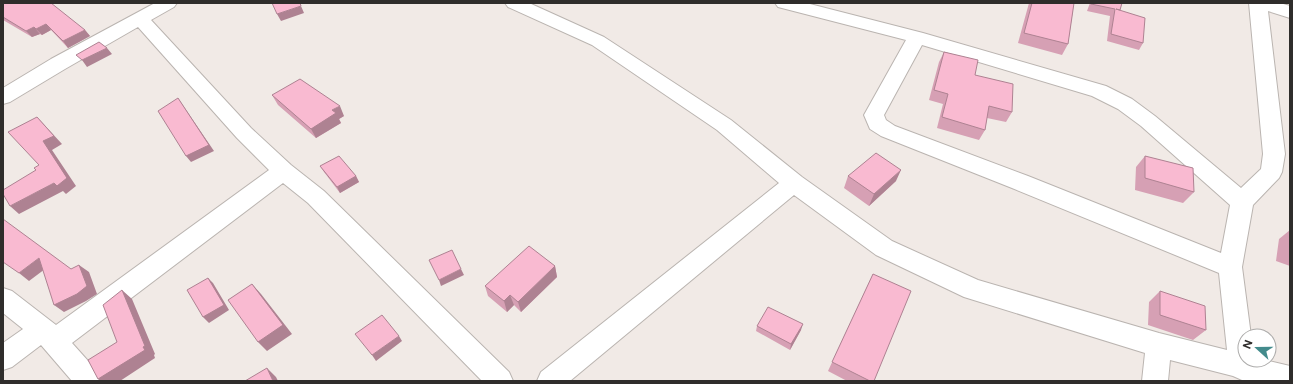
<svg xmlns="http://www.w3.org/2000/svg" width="1293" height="384" viewBox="0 0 1293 384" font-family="'Public Sans',sans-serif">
	<rect width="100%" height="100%" fill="#f1eae6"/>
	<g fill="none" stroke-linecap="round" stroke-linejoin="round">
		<defs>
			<path id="street" d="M 155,3 L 177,3 L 174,7 L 151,20 L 251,128 L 291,165 L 324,191 L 509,372 L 513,381 L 482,381 L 308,203 L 283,183 L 72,343 L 98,372 L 102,381 L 72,381 L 41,345 L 12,367 L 3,370 L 3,343 L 23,329 L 3,313 L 3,288 L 12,291 L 56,325 L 269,170 L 237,138 L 138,27 L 65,69 L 10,102 L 3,104 L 3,88 L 51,59 Z
				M 505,3 L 529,3 L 604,37 L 731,120 L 802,177 L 892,241 L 978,280 L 1159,333 L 1227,350 L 1219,273 L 1012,188 L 881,136 L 870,129 L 864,115 L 906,40 L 778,7 L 775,3 L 806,3 L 923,33 L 1106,86 L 1132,99 L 1155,116 L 1241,188 L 1261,169 L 1263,154 L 1249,3 L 1280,3 L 1290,6 L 1290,18 L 1268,11 L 1285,154 L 1282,172 L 1279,178 L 1253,205 L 1242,267 L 1251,336 L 1245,336 L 1245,360 L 1265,360 L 1290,366 L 1290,381 L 1242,380 L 1233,376 L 1170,360 L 1168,381 L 1142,381 L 1145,353 L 964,297 L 876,255 L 794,195 L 570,381 L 537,381 L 541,372 L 779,183 L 717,130 L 592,45 L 508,7 ZM 922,45 L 1092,96 L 1118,109 L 1141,126 L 1230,205 L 1221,253 L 1028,176 L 895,126 L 886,120 L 884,115 Z"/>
		</defs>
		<!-- street casing -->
		<use href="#street" stroke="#bab4b0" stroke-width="2"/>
		<!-- street -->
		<use href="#street" fill="#fff" fill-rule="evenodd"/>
	</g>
	<!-- wall -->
	<path fill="#d6a0b4" d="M 3,3 L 85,30 L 90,36 L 68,48 L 51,30 L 42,35 L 40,34 L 32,37 L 3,20 Z
		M 1029,3 L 1074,3 L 1068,44 L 1062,55 L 1018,43 Z
		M 1090,3 L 1122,3 L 1120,10 L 1143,43 L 1139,50 L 1107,41 L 1110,16 L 1087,11 Z
		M 944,52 L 975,75 L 1012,112 L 1006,122 L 987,118 L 985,130 L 979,140 L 937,128 L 943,104 L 929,100 L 939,62 Z
		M 272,95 L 344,116 L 339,119 L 341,123 L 316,138 L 278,105 Z
		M 1145,156 L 1194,192 L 1183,203 L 1135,190 L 1136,167 Z
		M 320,166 L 356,176 L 359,182 L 340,193 L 324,172 Z
		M 848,176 L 896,181 L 869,206 L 844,188 Z
		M 1290,230 L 1290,266 L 1276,261 L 1279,239 Z
		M 555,266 L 557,277 L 521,312 L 514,305 L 507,312 L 488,296 L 485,286 Z
		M 873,274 L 874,381 L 847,381 L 828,371 Z
		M 1160,291 L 1206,330 L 1193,340 L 1148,325 L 1149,302 Z
		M 757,326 L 801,330 L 790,350 L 756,331 Z"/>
	<!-- shaded-wall -->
	<path fill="#ae8292" d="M 301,6 L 304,13 L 281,21 L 277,14 Z
		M 46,24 L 51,30 L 42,35 L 36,29 Z
		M 34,27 L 40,34 L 32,37 L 26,31 Z
		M 85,30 L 90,36 L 68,48 L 63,41 Z
		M 107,48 L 112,54 L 87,67 L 82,60 Z
		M 178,98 L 214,151 L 191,162 L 186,156 Z
		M 340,106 L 344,116 L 339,119 L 341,123 L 316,138 L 311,129 L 332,110 Z
		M 37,117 L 62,144 L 52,150 L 76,186 L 66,194 L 63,191 L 19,214 L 10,206 L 54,183 Z
		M 901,170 L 896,181 L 869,206 L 874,194 Z
		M 356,176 L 359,182 L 340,193 L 337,187 Z
		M 39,258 L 49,266 L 29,281 L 19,273 Z
		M 79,265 L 89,272 L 97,294 L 86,301 L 64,312 L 54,305 Z
		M 555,266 L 557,277 L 521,312 L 518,302 Z
		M 461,269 L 464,275 L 441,286 L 439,280 Z
		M 208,278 L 213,283 L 229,310 L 209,323 L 203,317 Z
		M 252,284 L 261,294 L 292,334 L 267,351 L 258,342 Z
		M 122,290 L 132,299 L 155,354 L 154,355 L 155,358 L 120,381 L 100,381 L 98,379 L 143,347 Z
		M 510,295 L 514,305 L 507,312 L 504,301 Z
		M 803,324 L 801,330 L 790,350 L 791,344 Z
		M 399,336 L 402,341 L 376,361 L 372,355 Z
		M 267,368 L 276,377 L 278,381 L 273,381 Z"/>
	<!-- building -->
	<path fill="#f9bad1" stroke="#ae8292" d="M 3,3 L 51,3 L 85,30 L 63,41 L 46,24 L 36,29 L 34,27 L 26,31 L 3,17 Z
		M 272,3 L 300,3 L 301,6 L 277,14 Z
		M 1032,3 L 1074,3 L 1068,44 L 1024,33 Z
		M 1092,3 L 1122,3 L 1120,10 L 1116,9 L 1145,18 L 1143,43 L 1111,34 L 1115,9 L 1091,4 Z
		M 99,42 L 107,48 L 82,60 L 76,55 Z
		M 944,52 L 978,60 L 975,75 L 1013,84 L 1012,112 L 989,106 L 985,130 L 942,117 L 948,94 L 934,90 Z
		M 300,79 L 340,106 L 332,110 L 336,113 L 311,129 L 272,95 Z
		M 178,98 L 209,145 L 186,156 L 158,111 Z
		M 37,117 L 54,136 L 43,141 L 67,178 L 57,186 L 54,183 L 10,206 L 3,194 L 3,190 L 36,170 L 34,168 L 39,165 L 8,132 Z
		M 876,153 L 901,170 L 874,194 L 848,176 Z
		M 339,156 L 356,176 L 337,187 L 320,166 Z
		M 1145,156 L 1193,168 L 1194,192 L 1145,178 Z
		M 3,219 L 71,269 L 79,265 L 87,286 L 77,294 L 54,305 L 39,258 L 19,273 L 3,262 Z
		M 529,246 L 555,266 L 518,302 L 510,295 L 504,301 L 485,286 Z
		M 452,250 L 461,269 L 439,280 L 429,260 Z
		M 873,274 L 911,291 L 874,381 L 870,381 L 832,362 Z
		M 208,278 L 224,305 L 203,317 L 187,290 Z
		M 252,284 L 283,325 L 258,342 L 228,300 Z
		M 122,290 L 145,346 L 143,347 L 145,350 L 98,379 L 88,360 L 117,342 L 103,305 Z
		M 1160,291 L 1205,306 L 1206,330 L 1160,315 Z
		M 768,307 L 803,324 L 791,344 L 757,326 Z
		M 382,315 L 399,336 L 372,355 L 355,334 Z
		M 267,368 L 273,381 L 245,381 Z"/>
	<!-- border -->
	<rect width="1293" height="384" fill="none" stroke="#2f2d2b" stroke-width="8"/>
	<!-- north arrow -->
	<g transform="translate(1257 348) rotate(291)"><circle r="19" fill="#ffffff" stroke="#acabaa"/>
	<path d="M0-3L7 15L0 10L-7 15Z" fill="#438b8c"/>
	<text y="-6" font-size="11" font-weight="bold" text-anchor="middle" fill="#2f2d2b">N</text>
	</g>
</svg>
